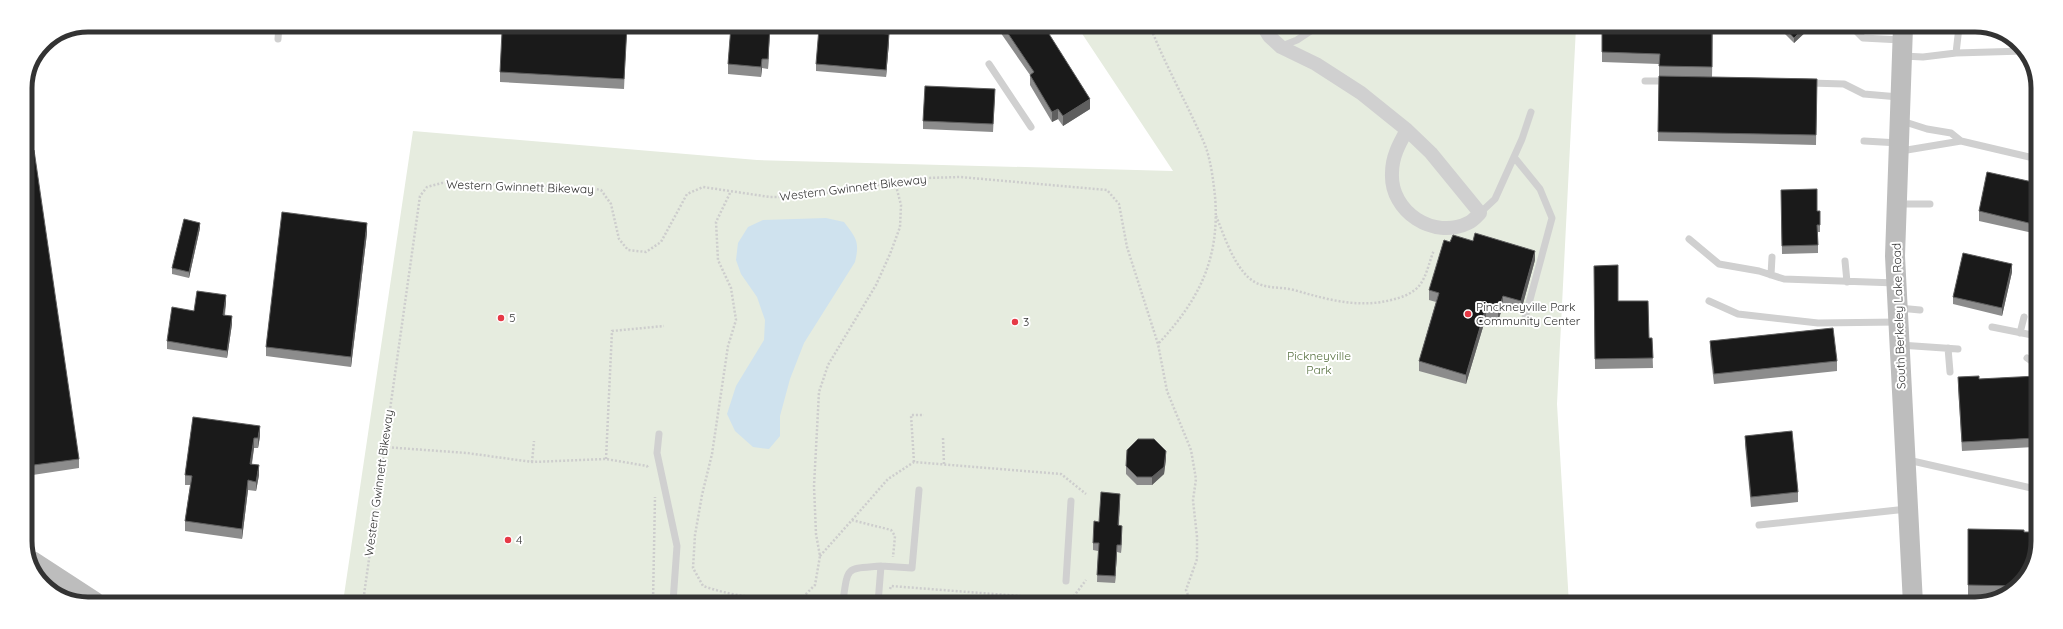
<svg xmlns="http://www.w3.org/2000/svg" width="2063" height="629" viewBox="0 0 2063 629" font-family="Quicksand,sans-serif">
	<rect width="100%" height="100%" fill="#fff"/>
	<!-- green -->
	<path fill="#e6ecdf" d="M 1077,26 L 1576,27 L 1557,404 L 1569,604 L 343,602 L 413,131 L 757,160 L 1173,171 Z"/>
	<!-- water -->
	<path fill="#cfe2ee" d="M 826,218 L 844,222 C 856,238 860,241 855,262 L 804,343 L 790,379 L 780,416 L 780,436 L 769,449 L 753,447 L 735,431 L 727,414 L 736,386 L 764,340 L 765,320 L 757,297 L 741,274 L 736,260 L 738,243 L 748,227 L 763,220 Z"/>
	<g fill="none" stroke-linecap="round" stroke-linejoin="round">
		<!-- path -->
		<path stroke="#cdcdcd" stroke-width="2.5" stroke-dasharray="2 2" stroke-linecap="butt" d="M 1150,26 C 1166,67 1188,105 1205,145 C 1211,161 1213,179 1215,196 C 1220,258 1200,299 1158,344
			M 730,193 L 716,222 L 718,260 L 731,288 L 736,320 L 728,346 L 712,454 L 702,495 L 695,535 L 693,568 L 703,586 C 735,597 769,601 802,598 L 815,585 L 820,556 L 816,534 L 814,486 L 819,392 L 828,365 L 876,285 L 890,254 L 900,227 L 901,205 L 895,182
			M 1216,216 C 1225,237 1232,262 1249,278 C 1263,290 1278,286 1294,290 C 1329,300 1360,309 1395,299 C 1403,297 1413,293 1419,286 C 1427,276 1429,262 1434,250
			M 943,438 L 944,464
			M 384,447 L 467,453 L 532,462 L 606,459 L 647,466 L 648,468
			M 606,459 L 612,331 L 664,326
			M 532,462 L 534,441
			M 914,462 L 911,415 L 924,415
			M 852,520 L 888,479 L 914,462 L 1061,474 L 1086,494
			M 820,556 L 852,520 L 891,530 L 895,536 L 893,557
			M 890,589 L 891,586 L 1071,600 L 1086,580
			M 363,602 L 420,196 L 427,187 L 442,183 L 583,187 L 601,190 L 611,204 L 619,239 L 628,250 L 646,252 L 661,242 L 687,194 L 703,187 L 770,197 L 797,197 L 926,178 L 960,177 L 1107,190 L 1119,204 L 1127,247 L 1158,344 L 1167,391 L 1191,450 L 1196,479 L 1193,500 L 1197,537 L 1197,559 L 1186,590 L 1191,603
			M 653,602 L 655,497"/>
		<!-- lane -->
		<path stroke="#d0d0d0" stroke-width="7" d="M 1857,32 L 1863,38 L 1901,40
			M 278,39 L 279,25
			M 1282,46 L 1297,40 L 1318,26
			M 1956,53 L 1959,27
			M 1903,56 L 1923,57 L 1956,53 L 2024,51
			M 989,64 L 1031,127
			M 1645,81 L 1667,81
			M 1810,83 L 1844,84 L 1864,94 L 1899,97
			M 1902,121 L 1927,129 L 1951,133 L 1961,141
			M 1864,141 L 1899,143
			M 1901,151 L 1961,141 L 2038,159
			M 1514,157 L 1540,189 L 1552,218 L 1525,318
			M 1899,204 L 1930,204
			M 1480,213 L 1495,199 L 1522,139 L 1531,112
			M 1689,239 L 1719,264 L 1759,271 L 1784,279 L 1896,283
			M 1845,261 L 1847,282
			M 1771,275 L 1772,257
			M 1709,301 L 1738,314 L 1818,323 L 1898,322
			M 1899,308 L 1920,310
			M 1992,327 L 2037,336
			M 2020,333 L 2024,317
			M 1900,345 L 1958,349
			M 1948,348 L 1950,372
			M 2027,358 L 2037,365
			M 659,434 L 657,453 L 677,546 L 673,602
			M 1908,460 L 2036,489
			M 1759,525 L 1907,509
			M 881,566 L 912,568 L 919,490
			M 1066,581 L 1071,501
			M 843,601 C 848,565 846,569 881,566 L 878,603"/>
		<!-- street -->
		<path stroke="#d0d0d0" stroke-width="14" d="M 1263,26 L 1269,36 L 1281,47 L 1316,64 L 1361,93 L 1407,130 L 1431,153 L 1480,213 C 1477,216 1473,221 1468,223 C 1434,240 1390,212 1392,173 C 1392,157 1399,144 1407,130"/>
		<!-- secondary -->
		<path stroke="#bdbdbd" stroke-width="20" d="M 1903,27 L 1895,256 L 1913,604
			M 32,561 L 95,602"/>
	</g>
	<!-- wall -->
	<path fill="#8c8c8c" d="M 515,26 L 627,26 L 624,89 L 500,82 L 500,72 L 514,33 Z
		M 731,26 L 770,26 L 768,69 L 762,68 L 761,77 L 728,74 L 728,64 Z
		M 998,26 L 1044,26 L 1090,109 L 1063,126 L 1058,119 L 1052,122 L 1030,85 L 1030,75 L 998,29 Z
		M 1602,27 L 1713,27 L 1712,77 L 1659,76 L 1659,64 L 1602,62 Z
		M 1778,27 L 1811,27 L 1794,43 Z
		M 889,42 L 886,77 L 816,71 L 816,64 Z
		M 1659,76 L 1817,79 L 1816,145 L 1658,141 Z
		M 995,96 L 993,132 L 923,129 L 923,121 Z
		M 25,151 L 79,459 L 79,468 L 26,476 L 25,473 Z
		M 2037,183 L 2037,234 L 1979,221 L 1979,211 Z
		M 1781,190 L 1817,211 L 1820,225 L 1820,232 L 1818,232 L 1818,253 L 1782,254 Z
		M 200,228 L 189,278 L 172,274 L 172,268 Z
		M 367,233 L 351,367 L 266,356 L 266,347 Z
		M 1450,242 L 1535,260 L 1521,311 L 1503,306 L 1498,321 L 1486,317 L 1466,384 L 1419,371 L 1419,361 L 1436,302 L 1429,300 L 1429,290 Z
		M 1594,266 L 1618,301 L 1649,338 L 1652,338 L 1653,368 L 1595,369 Z
		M 2012,272 L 2002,316 L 1953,304 L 1953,297 Z
		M 226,303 L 225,315 L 232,324 L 227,358 L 167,349 L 167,341 L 194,311 Z
		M 1710,341 L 1837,361 L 1837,371 L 1714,384 L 1710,351 Z
		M 2037,376 L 2036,447 L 1962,451 L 1958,387 L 1958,377 L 1979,379 Z
		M 193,417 L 260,436 L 258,448 L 254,448 L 252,464 L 259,475 L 256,491 L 248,490 L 242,539 L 185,531 L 185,521 L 190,485 L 185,485 L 185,475 Z
		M 1745,436 L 1798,492 L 1798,502 L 1751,507 L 1745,445 Z
		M 1166,459 L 1164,474 L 1152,485 L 1137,485 L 1126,474 L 1126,466 Z
		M 1120,501 L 1119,525 L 1122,534 L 1121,553 L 1117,552 L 1115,583 L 1097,582 L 1098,551 L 1093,550 L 1093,543 L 1099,522 Z
		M 1968,529 L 2036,557 L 2013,591 L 2000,595 L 1968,595 Z"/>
	<!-- shaded-wall -->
	<path fill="#5f5f5f" d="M 770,26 L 768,69 L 768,59 Z
		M 1805,27 L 1811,27 L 1794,43 L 1794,38 Z
		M 889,34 L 889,42 L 886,77 L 886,70 Z
		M 762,59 L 762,68 L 761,77 L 761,67 Z
		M 1090,99 L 1090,109 L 1063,126 L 1063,116 Z
		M 1058,109 L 1058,119 L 1052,122 L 1052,112 Z
		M 200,223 L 200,228 L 189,278 L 189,272 Z
		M 367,223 L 367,233 L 351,367 L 351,357 Z
		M 1535,251 L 1535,260 L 1521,311 L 1521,301 Z
		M 2012,264 L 2012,272 L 2002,316 L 2002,308 Z
		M 226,295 L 226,303 L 223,322 L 223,315 Z
		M 1503,296 L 1503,306 L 1498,321 L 1498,311 Z
		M 1486,307 L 1486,317 L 1466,384 L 1466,375 Z
		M 232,316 L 232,324 L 227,358 L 227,351 Z
		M 260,426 L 260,436 L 258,448 L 258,438 Z
		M 254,438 L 254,448 L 250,474 L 250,464 Z
		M 1166,451 L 1166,459 L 1164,474 L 1152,485 L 1152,477 Z
		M 259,465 L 259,475 L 256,491 L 256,482 Z
		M 248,480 L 248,490 L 242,539 L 242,529 Z
		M 1120,494 L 1120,501 L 1118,533 L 1118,525 Z
		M 1122,526 L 1122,534 L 1121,553 L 1121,545 Z
		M 1117,545 L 1117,552 L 1115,583 L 1115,576 Z"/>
	<!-- building -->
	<path fill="#1a1a1a" stroke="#5f5f5f" d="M 515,26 L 627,26 L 624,79 L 500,72 L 502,32 L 514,33 Z
		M 731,26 L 770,26 L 768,59 L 762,59 L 761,67 L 728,64 Z
		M 1003,26 L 1044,26 L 1090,99 L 1063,116 L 1058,109 L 1052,112 L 1030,75 L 1034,72 Z
		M 1602,27 L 1712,27 L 1712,67 L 1659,66 L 1660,54 L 1602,52 Z
		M 1784,27 L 1805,27 L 1794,38 Z
		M 819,28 L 889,34 L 886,70 L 816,64 Z
		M 1659,76 L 1817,79 L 1816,135 L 1658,132 Z
		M 925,86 L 995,89 L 993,124 L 923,121 Z
		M 34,150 L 79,459 L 26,466 L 25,463 L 25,151 Z
		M 1987,172 L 2037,183 L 2037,225 L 1979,211 Z
		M 1817,189 L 1817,211 L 1820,211 L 1820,225 L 1817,225 L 1818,245 L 1782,246 L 1781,190 Z
		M 282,212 L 367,223 L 351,357 L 266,347 Z
		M 184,219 L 200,223 L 189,272 L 172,268 Z
		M 1475,233 L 1535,251 L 1521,301 L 1503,296 L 1498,311 L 1486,307 L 1466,375 L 1419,361 L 1439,293 L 1429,290 L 1444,240 L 1450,242 L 1453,235 L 1473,241 Z
		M 1963,253 L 2012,264 L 2002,308 L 1953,297 Z
		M 1618,265 L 1618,301 L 1648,301 L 1649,338 L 1652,338 L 1653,358 L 1595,359 L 1594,266 Z
		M 197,291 L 226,295 L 223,315 L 232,316 L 227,351 L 167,341 L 172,307 L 194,311 Z
		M 1833,328 L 1837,361 L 1714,374 L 1710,341 Z
		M 1979,376 L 1979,379 L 2037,376 L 2036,438 L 1962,442 L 1958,377 Z
		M 193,417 L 260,426 L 258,438 L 254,438 L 250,464 L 259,465 L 256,482 L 248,480 L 242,529 L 185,521 L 192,476 L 185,475 Z
		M 1792,431 L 1798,492 L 1751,497 L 1745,436 Z
		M 1138,439 L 1154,439 L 1166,451 L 1164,467 L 1152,477 L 1137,477 L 1126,466 L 1127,450 Z
		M 1101,492 L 1120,494 L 1118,525 L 1122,526 L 1121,545 L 1117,545 L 1115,576 L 1097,575 L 1099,543 L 1093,543 L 1094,521 L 1099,522 Z
		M 1968,529 L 2024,530 L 2024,532 L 2036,532 L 2036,557 L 2017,586 L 1968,585 Z"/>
	<!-- markers -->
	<g fill="#e63946" stroke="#fff" stroke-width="1.5">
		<circle cx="1468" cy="314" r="4"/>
		<circle cx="501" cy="318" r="4"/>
		<circle cx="1015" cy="322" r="4"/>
		<circle cx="508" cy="540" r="4"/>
	</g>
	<g text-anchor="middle" stroke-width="4" stroke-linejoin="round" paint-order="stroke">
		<!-- street labels -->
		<g font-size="12" fill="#333" stroke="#fff">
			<text transform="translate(520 187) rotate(2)" y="4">Western Gwinnett Bikeway</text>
			<text transform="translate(853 188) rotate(-7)" y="4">Western Gwinnett Bikeway</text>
			<text transform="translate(1899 316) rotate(-92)" y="4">South Berkeley Lake Road</text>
			<text transform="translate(379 483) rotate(-82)" y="4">Western Gwinnett Bikeway</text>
		</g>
		<!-- poi labels -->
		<g font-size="12" fill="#333" stroke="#fff" text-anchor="start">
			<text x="1476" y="311">Pinckneyville Park<tspan x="1476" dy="14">Community Center</tspan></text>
			<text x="509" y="322">5</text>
			<text x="1023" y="326">3</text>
			<text x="516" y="544">4</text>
		</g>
		<!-- park labels -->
		<g font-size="12" fill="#56703f" stroke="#fff">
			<text x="1319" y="360">Pickneyville<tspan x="1319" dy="14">Park</tspan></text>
		</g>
	</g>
	<!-- crop -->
	<path d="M0 0H2063V629H0ZM88 32H1975A56 56 0 0 1 2031 88V541A56 56 0 0 1 1975 597H88A56 56 0 0 1 32 541V88A56 56 0 0 1 88 32Z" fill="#fff" fill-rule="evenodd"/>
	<path fill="none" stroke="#333" stroke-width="5" d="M88 32H1975A56 56 0 0 1 2031 88V541A56 56 0 0 1 1975 597H88A56 56 0 0 1 32 541V88A56 56 0 0 1 88 32Z"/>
</svg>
